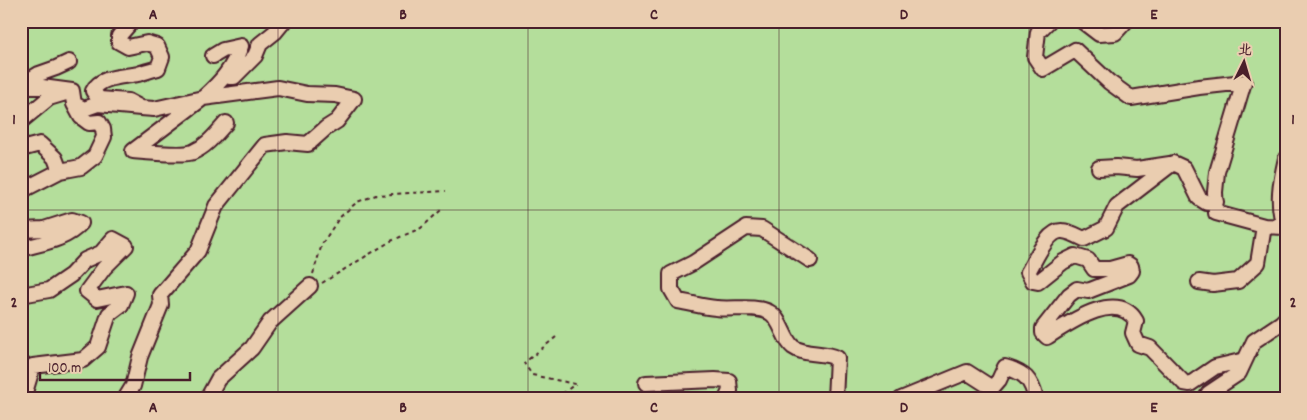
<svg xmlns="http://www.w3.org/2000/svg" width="1307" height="420" viewBox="0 0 1307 420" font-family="Dekko,'LXGW WenKai TC',sans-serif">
	<rect width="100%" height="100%" fill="#e4c5a4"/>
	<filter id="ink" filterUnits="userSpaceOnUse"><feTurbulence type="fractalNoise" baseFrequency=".02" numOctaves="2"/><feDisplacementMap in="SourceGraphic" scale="10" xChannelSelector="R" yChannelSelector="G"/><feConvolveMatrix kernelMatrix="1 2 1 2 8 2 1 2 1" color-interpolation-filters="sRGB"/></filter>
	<g filter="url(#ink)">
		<!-- green -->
		<path fill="#b4de9b" stroke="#7f7e63" d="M 21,21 L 1286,21 L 1286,399 L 21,399 Z"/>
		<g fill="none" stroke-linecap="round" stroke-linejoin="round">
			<defs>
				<path id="minor" d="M 1049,21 L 1038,32 L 1035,57 L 1043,69 L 1075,50 L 1109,82 L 1131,98 L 1199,87 L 1244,82 L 1217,172 L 1215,192 L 1216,213 L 1264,226 L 1284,227
					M 1082,21 L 1099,34 L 1115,33 L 1126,21
					M 235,61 L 230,77 L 234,77 L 255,56 L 260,44 L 275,32 L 284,21
					M 21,85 L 39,74 L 56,68 L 69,62
					M 21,86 L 22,87 L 42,87 L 72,91 L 74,104 L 84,109 L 98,104 L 141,108 L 128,101 L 99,99 L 93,91 C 100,76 124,77 138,74 C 144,72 151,70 158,68 L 162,57 L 157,46 L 147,43 L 128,47 L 119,42 L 119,36 L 132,21
					M 203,98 C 222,81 232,69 241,46 L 223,50 L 213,56
					M 141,108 L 154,109 L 203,98 L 133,151 C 144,152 184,156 193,152 C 207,146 216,134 226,123
					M 21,121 L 49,98 L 69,92
					M 21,149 L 40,144 L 55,158 L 60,171 L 81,167 L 95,156 L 104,137 L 103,129 L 99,122 L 89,123 L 81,117 L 74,104
					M 1286,158 C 1281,180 1275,207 1286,229
					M 1099,168 L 1116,167 L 1137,169 L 1170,164
					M 21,191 L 60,171
					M 1216,202 L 1207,203 L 1199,198 L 1184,168 L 1173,163 L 1117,206 L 1106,228 L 1084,239 C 1078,236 1069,231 1062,231 C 1047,230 1035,261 1028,272 L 1033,281 L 1038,282 L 1063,262 L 1075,256 L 1088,260 L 1094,269 L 1110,269 L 1128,264 L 1131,266 L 1132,271 L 1129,275 L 1088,291 L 1077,289 L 1069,295 L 1043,328 L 1043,333 L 1047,337 C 1069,323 1117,289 1136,321 L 1133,333 L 1138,344 L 1150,348 L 1184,383 L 1190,384 L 1215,367 L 1245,360
					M 21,230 L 44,229 L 72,220 L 81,223 C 66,240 42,243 21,249
					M 810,260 L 762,229 L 746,228 L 693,263 L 671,274 L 671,289 L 678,301 C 691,303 703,307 716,308 C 733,310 754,305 769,312 C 781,318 783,339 793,347 C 805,356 822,351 837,358 L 835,399
					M 1199,282 L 1213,284 L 1238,281 L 1258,263 L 1264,226
					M 21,295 L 49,290 L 71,275 L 85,260 L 101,253 L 113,239 L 126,246 L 104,268 L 87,291 L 97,299 L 126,293 L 121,305 L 109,314 L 98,347 L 83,360 L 33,366 L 23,399
					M 646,383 L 715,380 L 729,381 L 730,391 L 726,399
					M 125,399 L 133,386 L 140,357 L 161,305 L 160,295 L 198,251 L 216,206 L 265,145 L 287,142 L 308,144 L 326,128 L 337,121 L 354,99 L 335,95 L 307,94 L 278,88 L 203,98
					M 207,399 L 218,379 L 252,348 L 270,322 L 310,286
					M 901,399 L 967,372 L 992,388 L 999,380 L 1005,367 C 1025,373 1031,379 1036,399
					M 1205,399 L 1209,393 L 1239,373 L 1254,341 L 1281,323 L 1286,318"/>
			</defs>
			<!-- minor casing -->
			<use href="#minor" stroke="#4a1f2b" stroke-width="18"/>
			<!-- path -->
			<path stroke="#4a1f2b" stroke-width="2" stroke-dasharray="4 4" stroke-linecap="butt" d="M 313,274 L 322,244 L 339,218 L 357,202 L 376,195 L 446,191
				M 322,283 L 391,241 L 421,228 L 441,210
				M 556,399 L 575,384 L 532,375 L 524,363 L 556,337"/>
			<!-- minor -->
			<use href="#minor" stroke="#eacdb0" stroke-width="14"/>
		</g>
	</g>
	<!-- grid -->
	<path fill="none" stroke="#4a1f2b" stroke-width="1" stroke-opacity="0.55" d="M 278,21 L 278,399M 528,21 L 528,399M 779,21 L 779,399M 1029,21 L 1029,399M 21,210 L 1286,210"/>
	<!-- margin -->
	<rect width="1307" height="420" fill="none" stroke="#eacdb0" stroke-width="55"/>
	<!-- north arrow -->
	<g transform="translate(1244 62) rotate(5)" stroke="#eacdb0" stroke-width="4" paint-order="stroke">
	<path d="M0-4L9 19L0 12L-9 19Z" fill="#4a1f2b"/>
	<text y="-8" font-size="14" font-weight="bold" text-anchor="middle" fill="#4a1f2b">北</text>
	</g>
	<!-- scale -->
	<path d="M40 372v8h150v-8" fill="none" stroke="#4a1f2b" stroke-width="2.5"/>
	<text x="48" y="372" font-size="15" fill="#4a1f2b" stroke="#eacdb0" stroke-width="4" paint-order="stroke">100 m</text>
	<rect x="28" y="28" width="1252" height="364" fill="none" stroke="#4a1f2b" stroke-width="2"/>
	<g font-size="16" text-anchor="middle" font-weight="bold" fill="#4a1f2b">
		<text x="153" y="19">A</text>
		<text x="403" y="19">B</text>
		<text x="654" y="19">C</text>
		<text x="904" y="19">D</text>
		<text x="1154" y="19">E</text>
		<text x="14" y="124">1</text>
		<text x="1293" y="124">1</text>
		<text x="14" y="307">2</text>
		<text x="1293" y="307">2</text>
		<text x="153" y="412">A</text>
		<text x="403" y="412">B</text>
		<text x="654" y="412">C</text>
		<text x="904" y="412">D</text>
		<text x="1154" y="412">E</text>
	</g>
</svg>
